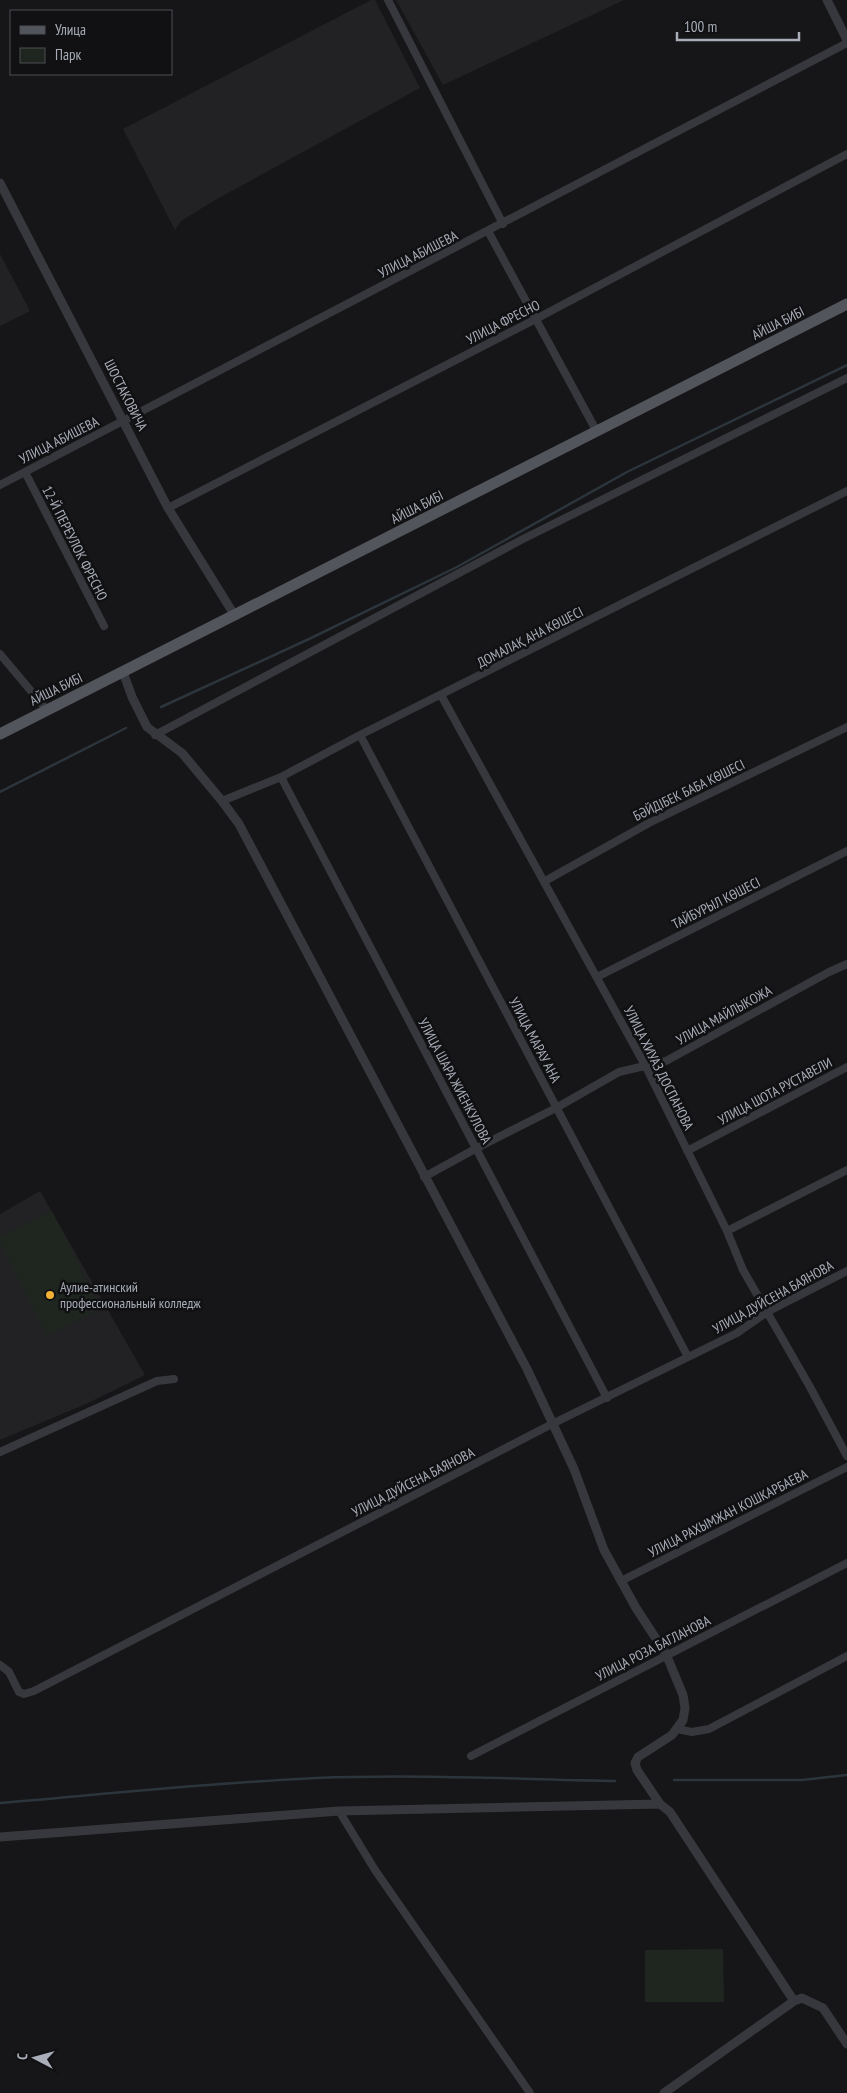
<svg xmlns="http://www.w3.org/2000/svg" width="847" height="2093" viewBox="0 0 847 2093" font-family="'PT Sans Narrow',sans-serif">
	<rect width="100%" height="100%" fill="#161618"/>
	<!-- built -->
	<path fill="#222225" d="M 371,0 L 375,0 L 420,88 L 217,199 L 181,221 L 175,230 L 123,129 Z
		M 396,0 L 624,0 L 443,85 Z
		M 0,254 L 30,311 L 0,326 Z
		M 40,1191 L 145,1375 L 86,1404 L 0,1440 L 0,1214 Z"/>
	<!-- green -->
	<path fill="#1e261f" d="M 52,1211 L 100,1309 L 47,1336 L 0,1242 L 0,1237 Z
		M 723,1949 L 724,2002 L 645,2002 L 645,1950 Z"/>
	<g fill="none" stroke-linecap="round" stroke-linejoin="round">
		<!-- stream -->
		<path stroke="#2c353c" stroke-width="2.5" d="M 161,707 L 309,639 L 457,567 L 627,472 L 847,365
			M 0,792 L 126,728
			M 674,1780 L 802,1780 L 847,1775
			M 0,1803 C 105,1794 211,1783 316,1778 C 415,1774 516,1779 615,1781"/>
		<!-- minor -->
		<path stroke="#37383d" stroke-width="8" d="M 388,0 L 503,224
			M 488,231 L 597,432
			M 25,472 L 104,626
			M 0,485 L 847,43
			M 168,508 L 534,320 L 847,154
			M 0,654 L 47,710
			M 441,695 L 646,1067 L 727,1231 L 743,1270 L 810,1387 L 847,1456
			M 155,735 L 521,540 L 847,378
			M 360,735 L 688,1357
			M 281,777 L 607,1398
			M 222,801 L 281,777 L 360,735 L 847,491
			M 545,881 L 649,823 L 847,727
			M 597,977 L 847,851
			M 687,1151 L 847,1067
			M 424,1177 L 477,1148 L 556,1108 L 619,1072 L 666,1061 L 829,972 L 847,964
			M 727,1231 L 847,1170
			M 0,1452 L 157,1381 L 174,1379
			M 621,1581 L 847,1467
			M 0,1665 L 9,1672 L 19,1692 L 24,1694 L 34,1691 L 552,1424 L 737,1333 L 767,1312 L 847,1271
			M 677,1729 L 692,1732 L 709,1729 L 847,1656
			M 471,1756 L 847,1563
			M 339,1811 L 375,1870 L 530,2093"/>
		<!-- tertiary -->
		<path stroke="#37383d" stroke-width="9" d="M 827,0 L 847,40
			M 0,183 L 168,508 L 235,616
			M 123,672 L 132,697 L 147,727 L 182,753 L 222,801 L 239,824 L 527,1369 L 574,1469 L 604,1550 L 636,1608 L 666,1654 L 683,1695 L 685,1708 L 683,1720 L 672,1735 L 638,1757 L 635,1763 L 637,1770 L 660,1804
			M 0,1837 L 339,1811 L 660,1804 L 670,1812 L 794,2001 L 664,2093
			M 794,2001 L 802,1998 L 823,2008 L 847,2044"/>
		<!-- primary -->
		<path stroke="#53555c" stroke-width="11" d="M 0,734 L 847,304"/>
	</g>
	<!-- markers -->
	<circle fill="#f2b134" stroke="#111113" stroke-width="2" cx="50" cy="1295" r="5"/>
	<g text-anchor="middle" stroke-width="5" stroke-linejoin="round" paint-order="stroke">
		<!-- street labels -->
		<g font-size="14" fill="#a8adb8" stroke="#111113">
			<text transform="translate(418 254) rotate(-27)" y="5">УЛИЦА АБИШЕВА</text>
			<text transform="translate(503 322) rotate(-27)" y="5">УЛИЦА ФРЕСНО</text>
			<text transform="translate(778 323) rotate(-27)" y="5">АЙША БИБІ</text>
			<text transform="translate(126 395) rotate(63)" y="5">ШОСТАКОВИЧА</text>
			<text transform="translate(59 440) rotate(-27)" y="5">УЛИЦА АБИШЕВА</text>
			<text transform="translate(417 507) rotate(-27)" y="5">АЙША БИБІ</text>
			<text transform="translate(75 543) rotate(63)" y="5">12-Й ПЕРЕУЛОК ФРЕСНО</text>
			<text transform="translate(530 637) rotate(-27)" y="5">ДОМАЛАҚ АНА КӨШЕСІ</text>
			<text transform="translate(56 689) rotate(-26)" y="5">АЙША БИБІ</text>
			<text transform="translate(689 790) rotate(-26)" y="5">БӘЙДІБЕК БАБА КӨШЕСІ</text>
			<text transform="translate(716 903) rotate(-27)" y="5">ТАЙБУРЫЛ КӨШЕСІ</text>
			<text transform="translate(724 1015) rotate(-29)" y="5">УЛИЦА МАЙЛЫКОЖА</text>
			<text transform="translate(535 1040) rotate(62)" y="5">УЛИЦА МАРАУ АНА</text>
			<text transform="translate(659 1068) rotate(63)" y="5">УЛИЦА ХИУАЗ ДОСПАНОВА</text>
			<text transform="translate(455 1081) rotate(62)" y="5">УЛИЦА ШАРА ЖИЕНКУЛОВА</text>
			<text transform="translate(775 1091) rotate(-28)" y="5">УЛИЦА ШОТА РУСТАВЕЛИ</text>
			<text transform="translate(773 1297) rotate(-29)" y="5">УЛИЦА ДУЙСЕНА БАЯНОВА</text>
			<text transform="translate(413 1482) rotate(-27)" y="5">УЛИЦА ДУЙСЕНА БАЯНОВА</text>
			<text transform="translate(728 1513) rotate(-27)" y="5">УЛИЦА РАХЫМЖАН КОШКАРБАЕВА</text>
			<text transform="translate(653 1648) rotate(-27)" y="5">УЛИЦА РОЗА БАГЛАНОВА</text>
		</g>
		<!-- poi labels -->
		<g font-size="14" fill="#a8adb8" stroke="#111113" text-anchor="start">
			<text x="60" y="1292">Аулие-атинский<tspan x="60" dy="16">профессиональный колледж</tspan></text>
		</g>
	</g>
	<!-- legend -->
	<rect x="10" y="10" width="162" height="65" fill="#111113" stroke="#4d4f55"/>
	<rect x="20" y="26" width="25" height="8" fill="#53555c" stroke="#4d4f55"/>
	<text x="55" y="35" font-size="15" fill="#a8adb8">Улица</text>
	<rect x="20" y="48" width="25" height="15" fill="#1e261f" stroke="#4d4f55"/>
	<text x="55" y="60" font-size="15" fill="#a8adb8">Парк</text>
	<!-- north arrow -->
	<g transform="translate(35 2058) rotate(276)" stroke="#111113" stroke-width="4" paint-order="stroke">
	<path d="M0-4L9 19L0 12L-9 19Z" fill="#a8adb8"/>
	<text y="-8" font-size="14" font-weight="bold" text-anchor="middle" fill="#a8adb8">С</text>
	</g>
	<!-- scale -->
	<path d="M677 32v8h122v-8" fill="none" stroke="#a8adb8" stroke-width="2.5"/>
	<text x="684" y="32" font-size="15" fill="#a8adb8" stroke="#111113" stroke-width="4" paint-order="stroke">100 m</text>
</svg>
